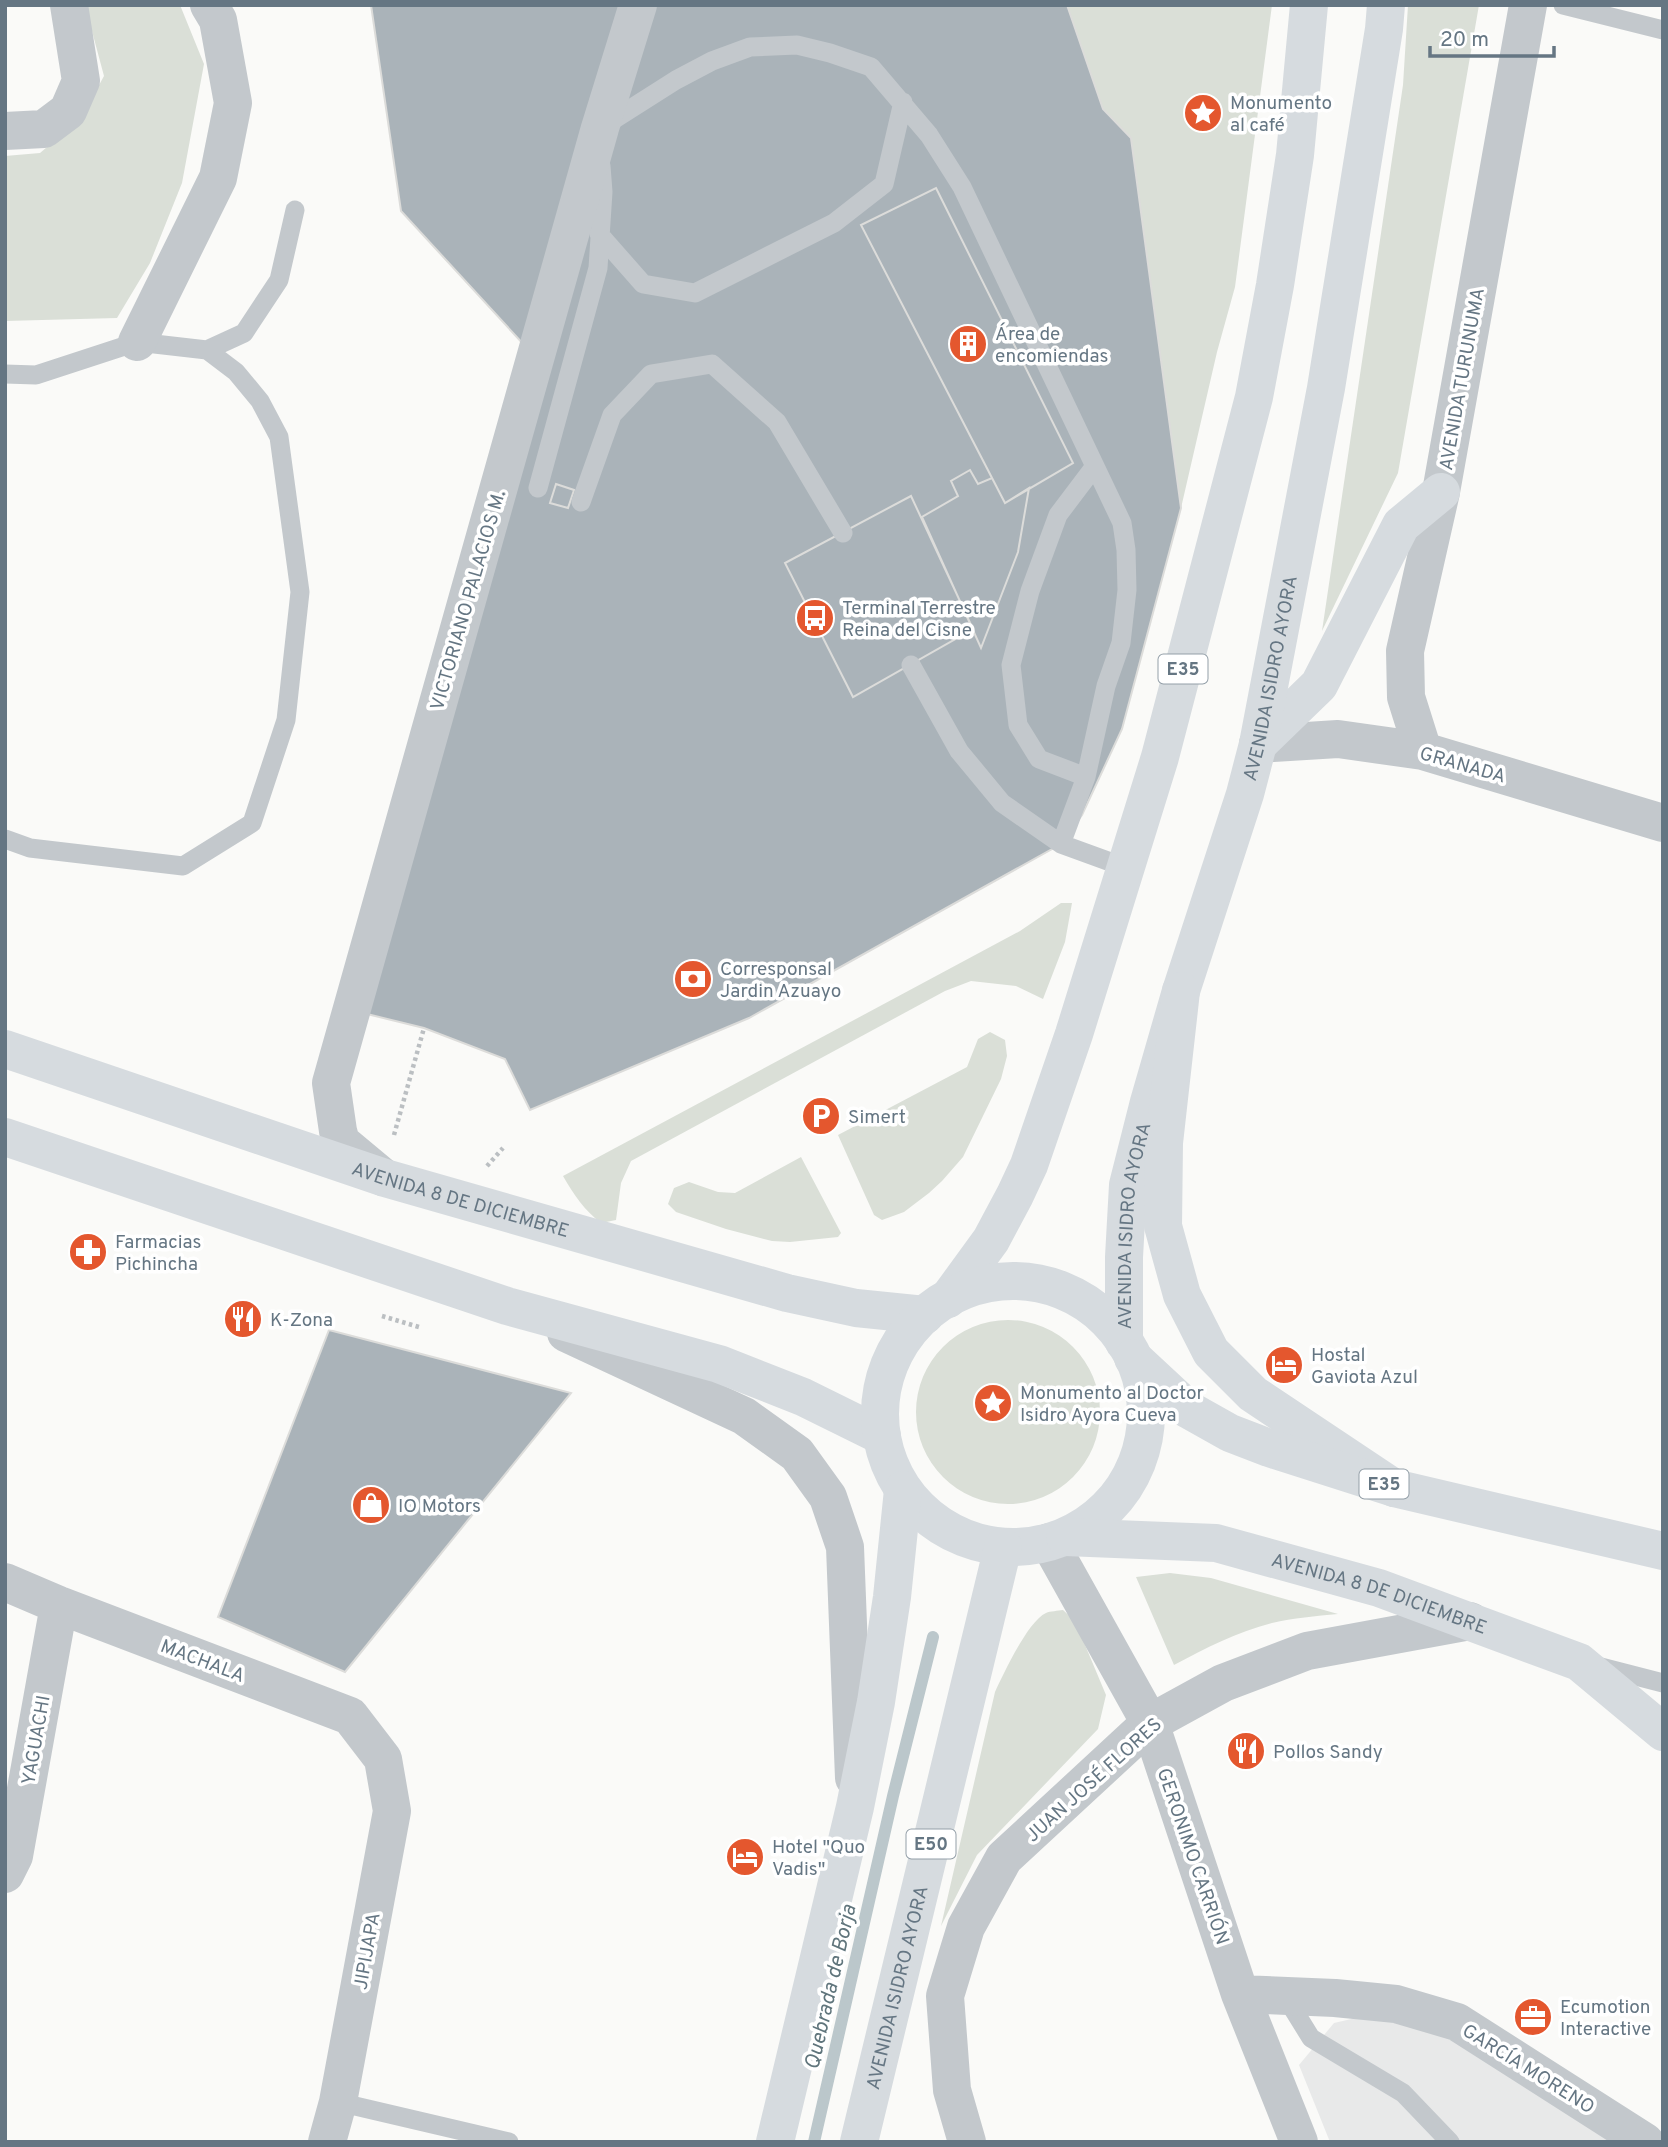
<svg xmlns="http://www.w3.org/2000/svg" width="1668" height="2147" viewBox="0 0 1668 2147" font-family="Overpass,sans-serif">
	<rect width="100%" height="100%" fill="#fafaf8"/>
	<!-- built -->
	<path fill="#e8e9e9" d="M 1373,2014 L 1450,2017 L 1626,2142 L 1330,2142 L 1299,2065 L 1334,2023 Z"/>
	<!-- green -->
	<path fill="#dadfd7" d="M 85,5 L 180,5 L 204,64 L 182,183 L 150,263 L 117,318 L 5,321 L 5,156 L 40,153 L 81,118 L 104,76 Z
		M 1067,5 L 1272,5 L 1235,287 L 1217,352 L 1181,508 L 1131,138 L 1103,109 Z
		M 1408,5 L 1479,5 L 1398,473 L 1322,631 L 1403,85 Z
		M 1061,903 L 1072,903 L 1065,942 L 1043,999 L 1016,986 L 971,981 L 945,991 L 631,1161 L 621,1183 L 616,1220 L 601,1223 C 584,1210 574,1195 563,1176 L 1020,931 Z
		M 990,1032 L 1005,1040 L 1007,1056 L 1001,1079 L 963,1157 L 942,1181 L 929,1193 L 904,1212 L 882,1220 L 874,1215 L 838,1135 L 967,1067 L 978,1039 Z
		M 801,1157 L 841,1233 L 838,1237 L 790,1242 L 772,1241 L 726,1229 L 676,1212 L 668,1204 L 674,1188 L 689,1182 L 718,1192 L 735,1193 Z
		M916 1412a92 92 0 1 1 184 0a92 92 0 1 1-184 0Z
		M 1170,1573 L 1211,1578 L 1338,1614 C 1316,1616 1293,1618 1272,1623 C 1237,1632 1206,1648 1174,1665 L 1136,1577 Z
		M 1063,1610 L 1075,1621 L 1106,1695 L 1098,1729 L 977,1855 L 941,1926 L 995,1692 C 1004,1673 1028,1621 1046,1613 C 1050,1611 1058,1611 1063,1610 Z"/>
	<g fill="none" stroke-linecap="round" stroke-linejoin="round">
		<!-- stream -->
		<path stroke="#bbc7cb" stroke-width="12" d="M 814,2142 L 893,1796 L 933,1637"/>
	</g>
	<!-- building -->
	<path fill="#aab3b9" stroke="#dcdcda" stroke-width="2" d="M 371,5 L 1067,5 L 1103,109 L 1131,138 L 1181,508 L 1122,729 L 1082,815 L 1061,844 L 749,1018 L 530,1110 L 505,1059 L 424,1028 L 367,1014 L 549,372 L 401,211 Z
		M 936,188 L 1073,463 L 1005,503 L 861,225 Z
		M 970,470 L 978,484 L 992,478 L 1005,503 L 1029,488 L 1018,552 L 981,648 L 922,517 L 958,496 L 951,481 Z
		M 556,484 L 574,490 L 568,508 L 550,503 Z
		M 911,496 L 973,629 L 853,697 L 785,563 Z
		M 329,1330 L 571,1393 L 345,1672 L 218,1617 Z"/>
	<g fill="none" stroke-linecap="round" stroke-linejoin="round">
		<!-- path -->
		<path stroke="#bbbfc2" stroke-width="4.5" stroke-dasharray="3.5 3.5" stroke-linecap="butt" d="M 394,1135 L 424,1028
			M 487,1166 L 503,1148
			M 382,1316 L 419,1327"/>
		<!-- lane -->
		<path stroke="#c3c8cc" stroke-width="19" d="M 1563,5 L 1663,30
			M 602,127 L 676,80 L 712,61 L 750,47 L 797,45 L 830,53 L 871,67 L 929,135 L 962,187 L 1122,523 L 1126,550 L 1127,590 L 1121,643 L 1106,686 L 1086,777 L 1061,844
			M 599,234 L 643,284 L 695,293 L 834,223 L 884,184 L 903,102
			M 207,350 L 244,333 L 279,280 L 295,210
			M 5,374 L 36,375 L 137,342 L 207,350 L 236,372 L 260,401 L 279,437 L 300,592 L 286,720 L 252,823 L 183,866 L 30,848 L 5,839
			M 538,488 L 598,268 L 603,192 L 601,166
			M 581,502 L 612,415 L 651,374 L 712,364 L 777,422 L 843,533
			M 911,665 L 959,751 L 1002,803 L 1061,844 L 1127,868
			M 1086,777 L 1039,759 L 1018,725 L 1011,665 L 1030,591 L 1058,515 L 1095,466
			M 1597,1666 L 1663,1683
			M 1285,1996 L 1311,2038 L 1403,2093 L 1450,2142
			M 338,2102 L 509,2142"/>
		<!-- street -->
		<path stroke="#c3c8cc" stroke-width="38" d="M 5,131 L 44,129 L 68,111 L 81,81 L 69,5
			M 137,342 L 218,178 L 233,103 L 218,20 L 209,5
			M 1258,744 L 1338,739 L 1423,751 L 1663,823
			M 1423,751 L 1406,697 L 1405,651 L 1441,492 L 1528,5
			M 383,1177 L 341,1142 L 338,1131 L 331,1083 L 600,128 L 638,5
			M 566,1333 L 744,1416 L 797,1454 L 828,1497 L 845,1547 L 854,1778
			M 1049,1542 L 1150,1723 L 1240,1994 L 1299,2142
			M 5,1582 L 59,1605 L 350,1716 L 383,1759 L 392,1811 L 338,2102 L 327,2142
			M 5,1874 L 14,1856 L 59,1605
			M 1240,1994 L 1335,1998 L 1396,2004 L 1457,2022 L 1645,2142
			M 967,2142 L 952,2090 L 945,1996 L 966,1927 L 1004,1858 L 1150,1723 L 1223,1683 L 1307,1651 L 1470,1621"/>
		<!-- primary -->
		<g stroke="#d6dbdf" stroke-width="38">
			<path d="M 1258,744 L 1319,685 L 1401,525 L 1441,492"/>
			<path id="s1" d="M 5,1049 L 385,1178 L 787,1293 L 856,1308 L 925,1315"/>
			<path d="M 5,1137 L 507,1306 L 719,1364 L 803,1397 L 882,1436"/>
			<path d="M 948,1299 L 991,1240 L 1015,1195 L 1029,1165 L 1074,1034 L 1160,757 L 1254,397 L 1275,285 L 1295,155 L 1309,5"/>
			<path id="s2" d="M 1124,1342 L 1124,1257 L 1128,1185 L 1149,1102 L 1181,991 L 1245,794 L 1258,744 L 1326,388 L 1384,29 L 1386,5"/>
		</g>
		<!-- highway -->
		<g stroke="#d6dbdf" stroke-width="38">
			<path d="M 1181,991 L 1164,1143 L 1163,1226 L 1182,1295 L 1211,1352 L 1253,1394 L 1394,1488"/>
			<circle cx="1013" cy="1414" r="133"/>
			<path d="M 1133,1358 L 1189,1410 L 1230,1433 L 1269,1448 L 1394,1488 L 1663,1551"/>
			<path id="s3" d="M 1065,1537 L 1216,1543 L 1379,1588 L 1579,1662 L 1663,1732"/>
			<path d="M 775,2142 L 855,1807 L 876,1702 L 892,1597 L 903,1490"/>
			<path id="s4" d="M 859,2142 L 1003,1547"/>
		</g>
	</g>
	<!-- icons -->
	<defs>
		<symbol id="sight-disc" viewBox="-11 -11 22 22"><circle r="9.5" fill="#e4572e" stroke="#fff"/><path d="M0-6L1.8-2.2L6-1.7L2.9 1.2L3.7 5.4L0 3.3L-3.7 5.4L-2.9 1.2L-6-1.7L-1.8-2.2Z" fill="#fff"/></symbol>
		<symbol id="building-disc" viewBox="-11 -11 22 22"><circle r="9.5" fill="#e4572e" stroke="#fff"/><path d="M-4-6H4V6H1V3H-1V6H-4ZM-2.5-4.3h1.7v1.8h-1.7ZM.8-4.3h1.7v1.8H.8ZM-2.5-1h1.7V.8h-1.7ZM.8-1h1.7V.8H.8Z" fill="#fff"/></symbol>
		<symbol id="bus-disc" viewBox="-11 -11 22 22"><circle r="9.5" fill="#e4572e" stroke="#fff"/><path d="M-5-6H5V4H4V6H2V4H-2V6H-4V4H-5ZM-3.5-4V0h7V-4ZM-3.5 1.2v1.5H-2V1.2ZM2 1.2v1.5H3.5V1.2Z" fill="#fff"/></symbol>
		<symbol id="bank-disc" viewBox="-11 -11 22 22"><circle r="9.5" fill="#e4572e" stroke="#fff"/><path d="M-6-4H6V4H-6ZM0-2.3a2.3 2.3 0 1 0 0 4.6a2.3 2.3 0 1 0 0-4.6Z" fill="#fff"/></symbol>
		<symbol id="parking-disc" viewBox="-11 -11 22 22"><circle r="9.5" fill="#e4572e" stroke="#fff"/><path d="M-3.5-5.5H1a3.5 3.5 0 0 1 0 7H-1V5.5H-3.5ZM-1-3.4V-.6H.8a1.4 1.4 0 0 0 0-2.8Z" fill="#fff"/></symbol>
		<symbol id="pharmacy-disc" viewBox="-11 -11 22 22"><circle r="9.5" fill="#e4572e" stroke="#fff"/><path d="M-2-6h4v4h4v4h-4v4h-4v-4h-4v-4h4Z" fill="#fff"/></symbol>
		<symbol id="restaurant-disc" viewBox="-11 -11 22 22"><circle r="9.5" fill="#e4572e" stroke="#fff"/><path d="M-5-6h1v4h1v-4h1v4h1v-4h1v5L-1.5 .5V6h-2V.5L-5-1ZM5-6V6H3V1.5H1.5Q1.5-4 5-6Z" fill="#fff"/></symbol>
		<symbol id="hotel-disc" viewBox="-11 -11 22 22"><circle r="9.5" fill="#e4572e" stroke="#fff"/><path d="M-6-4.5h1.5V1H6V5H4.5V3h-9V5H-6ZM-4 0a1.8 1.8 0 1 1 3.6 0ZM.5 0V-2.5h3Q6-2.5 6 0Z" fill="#fff"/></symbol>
		<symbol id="shop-disc" viewBox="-11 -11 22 22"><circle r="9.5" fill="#e4572e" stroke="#fff"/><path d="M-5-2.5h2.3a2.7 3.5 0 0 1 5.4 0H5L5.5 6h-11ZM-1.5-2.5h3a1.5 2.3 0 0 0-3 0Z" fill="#fff"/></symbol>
		<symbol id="office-disc" viewBox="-11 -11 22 22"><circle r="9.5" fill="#e4572e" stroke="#fff"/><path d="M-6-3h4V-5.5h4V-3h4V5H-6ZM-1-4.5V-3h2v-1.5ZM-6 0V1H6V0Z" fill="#fff"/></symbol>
	</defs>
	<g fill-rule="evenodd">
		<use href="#sight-disc" x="1181" y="91" width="44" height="44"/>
		<use href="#building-disc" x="946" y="322" width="44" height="44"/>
		<use href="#bus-disc" x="793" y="596" width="44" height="44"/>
		<use href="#bank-disc" x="671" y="957" width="44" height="44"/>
		<use href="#parking-disc" x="799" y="1094" width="44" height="44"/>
		<use href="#pharmacy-disc" x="66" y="1230" width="44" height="44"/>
		<use href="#restaurant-disc" x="221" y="1297" width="44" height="44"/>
		<use href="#hotel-disc" x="1262" y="1343" width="44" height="44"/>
		<use href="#sight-disc" x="971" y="1381" width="44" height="44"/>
		<use href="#shop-disc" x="349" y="1483" width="44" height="44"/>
		<use href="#restaurant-disc" x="1224" y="1729" width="44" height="44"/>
		<use href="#hotel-disc" x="723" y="1835" width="44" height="44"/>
		<use href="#office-disc" x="1511" y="1995" width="44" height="44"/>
	</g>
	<g text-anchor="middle" stroke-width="7" stroke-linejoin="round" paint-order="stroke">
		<!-- shield labels -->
		<g fill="#fff" stroke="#939fa8" stroke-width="2">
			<rect x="1158.5" y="654.5" width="49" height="29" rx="5"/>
			<rect x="1359.5" y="1469.5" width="49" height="29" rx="5"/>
			<rect x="906.5" y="1829.5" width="49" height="29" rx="5"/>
		</g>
		<g font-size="18" font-weight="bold" fill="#657683">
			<text x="1183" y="675">E35</text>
			<text x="1384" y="1490">E35</text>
			<text x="931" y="1850">E50</text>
		</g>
		<!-- poi labels -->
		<g font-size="19" fill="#657683" stroke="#fff" text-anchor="start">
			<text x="1230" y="109">Monumento<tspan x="1230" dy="22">al café</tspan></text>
			<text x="995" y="340">Área de<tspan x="995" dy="22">encomiendas</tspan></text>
			<text x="842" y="614">Terminal Terrestre<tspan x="842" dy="22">Reina del Cisne</tspan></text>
			<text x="720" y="975">Corresponsal<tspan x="720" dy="22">Jardin Azuayo</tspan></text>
			<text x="848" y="1123">Simert</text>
			<text x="115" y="1248">Farmacias<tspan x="115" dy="22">Pichincha</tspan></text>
			<text x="270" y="1326">K-Zona</text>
			<text x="1311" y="1361">Hostal<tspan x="1311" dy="22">Gaviota Azul</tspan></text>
			<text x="1020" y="1399">Monumento al Doctor<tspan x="1020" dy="22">Isidro Ayora Cueva</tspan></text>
			<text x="398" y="1512">IO Motors</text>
			<text x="1273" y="1758">Pollos Sandy</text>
			<text x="772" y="1853">Hotel "Quo<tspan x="772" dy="22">Vadis"</tspan></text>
			<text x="1560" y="2013">Ecumotion<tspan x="1560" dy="22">Interactive</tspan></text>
		</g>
		<!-- street labels -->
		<g font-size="19" fill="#657683" stroke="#fff">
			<text transform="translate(1461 379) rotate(-80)" y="7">AVENIDA TURUNUMA</text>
			<text transform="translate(467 600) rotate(-74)" y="7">VICTORIANO PALACIOS M.</text>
			<text dy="7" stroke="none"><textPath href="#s2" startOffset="684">AVENIDA ISIDRO AYORA</textPath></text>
			<text transform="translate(1463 764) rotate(16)" y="7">GRANADA</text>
			<text dy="7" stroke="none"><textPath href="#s1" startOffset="480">AVENIDA 8 DE DICIEMBRE</textPath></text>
			<text dy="7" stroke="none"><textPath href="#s2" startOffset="117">AVENIDA ISIDRO AYORA</textPath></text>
			<text dy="7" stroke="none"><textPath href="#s3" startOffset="322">AVENIDA 8 DE DICIEMBRE</textPath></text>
			<text transform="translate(203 1660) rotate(21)" y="7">MACHALA</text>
			<text transform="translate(35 1740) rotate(-80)" y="7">YAGUACHI</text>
			<text transform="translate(1093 1779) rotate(-42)" y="7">JUAN JOSÉ FLORES</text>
			<text transform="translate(1194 1856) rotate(71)" y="7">GERONIMO CARRIÓN</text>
			<text transform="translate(366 1951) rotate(-80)" y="7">JIPIJAPA</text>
			<text dy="7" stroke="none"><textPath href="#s4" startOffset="159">AVENIDA ISIDRO AYORA</textPath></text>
			<text transform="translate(1529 2068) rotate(32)" y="7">GARCÍA MORENO</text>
		</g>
		<!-- water labels -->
		<g font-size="21" font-style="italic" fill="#60757c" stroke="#fff">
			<text transform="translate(830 1987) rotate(-77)" y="7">Quebrada de Borja</text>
		</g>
	</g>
	<!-- border -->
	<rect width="1668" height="2147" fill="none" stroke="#657683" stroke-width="14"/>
	<!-- scale -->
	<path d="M1430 46v10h124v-10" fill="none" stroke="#657683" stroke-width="3.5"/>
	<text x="1440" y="46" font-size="21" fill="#657683" stroke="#ffffff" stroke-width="5" paint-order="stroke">20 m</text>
</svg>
